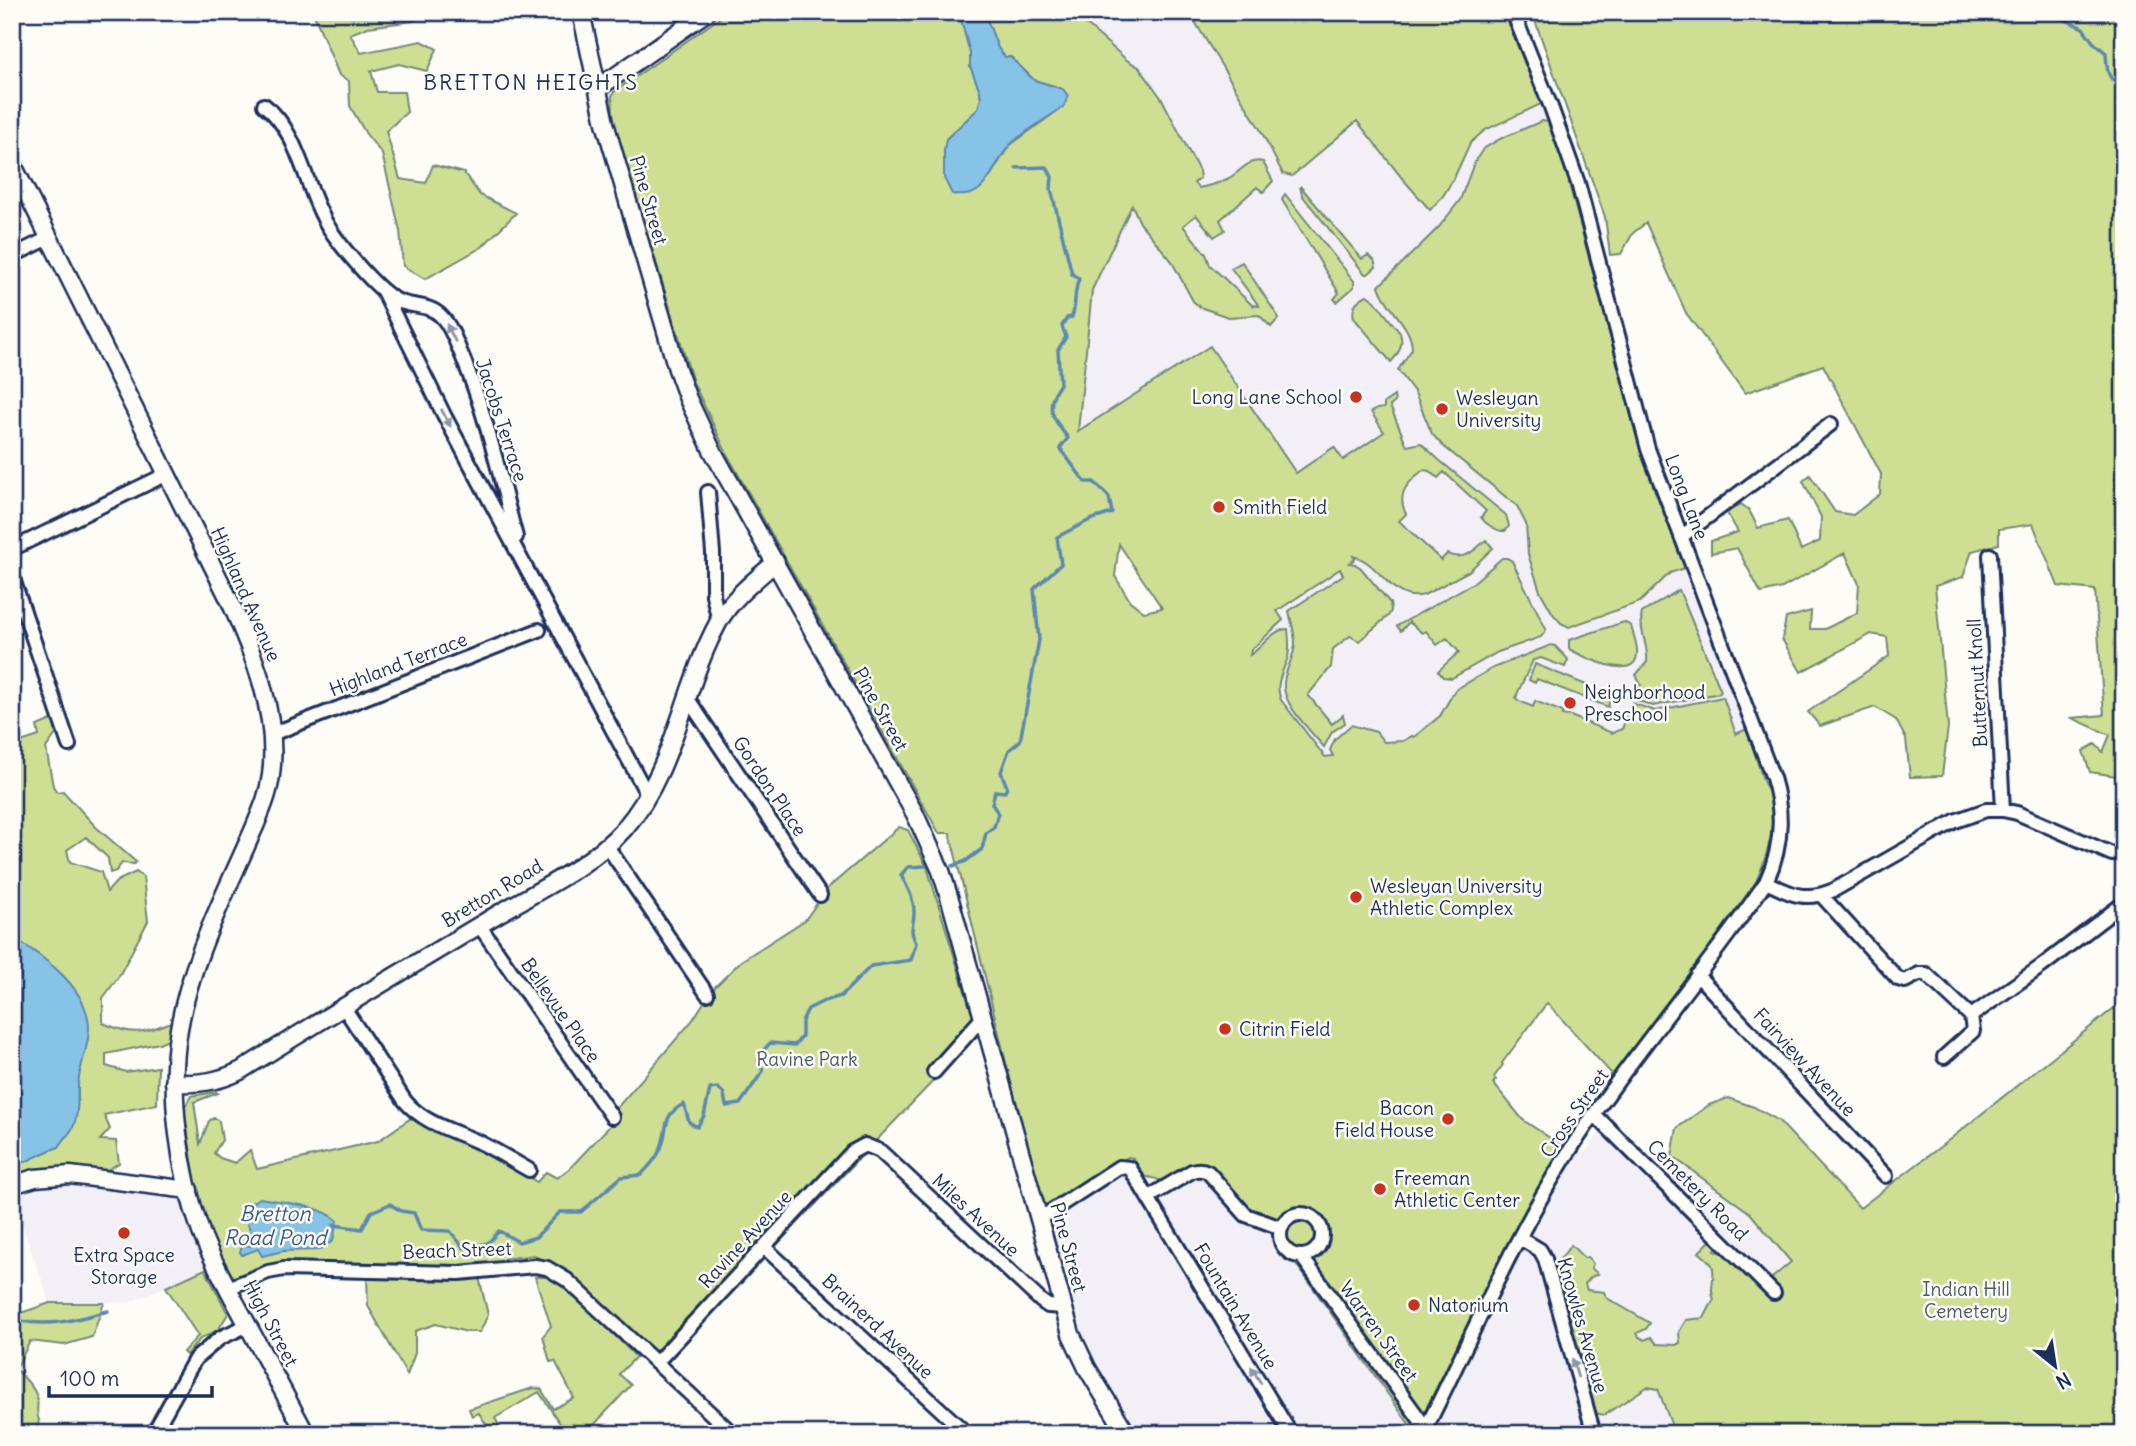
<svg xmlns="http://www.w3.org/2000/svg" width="2136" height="1446" viewBox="0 0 2136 1446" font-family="Delius,sans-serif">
	<rect width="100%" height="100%" fill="#fdfcf7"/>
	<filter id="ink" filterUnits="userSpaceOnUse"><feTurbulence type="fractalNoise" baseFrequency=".0143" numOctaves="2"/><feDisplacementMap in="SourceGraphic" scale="14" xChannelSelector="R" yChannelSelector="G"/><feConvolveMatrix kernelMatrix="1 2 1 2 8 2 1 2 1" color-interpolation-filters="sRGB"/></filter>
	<g filter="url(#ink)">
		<!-- built -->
		<path fill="#f2eff7" d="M 1072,12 L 1504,12 L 1564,165 L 1643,459 L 1747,729 L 1736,734 L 1399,756 L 1321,757 L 1234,640 L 1355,558 L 1210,347 L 1078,432 L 1092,290 L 1132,204 L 1139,67 L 1128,61 Z
			M 1609,1120 L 1661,1165 L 1672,1156 L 1750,1213 L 1791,1262 L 1759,1289 L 1674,1434 L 1111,1434 L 1123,1410 L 1085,1348 L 1070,1311 L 1042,1210 L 1123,1159 L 1131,1158 L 1143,1176 L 1148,1176 L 1152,1179 L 1183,1171 L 1204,1178 L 1241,1221 L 1267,1230 L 1272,1234 L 1304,1275 L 1542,1188 L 1562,1150 L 1586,1152 Z
			M 63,1183 L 106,1186 L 182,1197 L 195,1243 L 207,1268 L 130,1302 L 50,1303 L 12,1196 L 12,1185 L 22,1189 Z"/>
		<!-- green -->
		<path fill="#cedf93" stroke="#748778" stroke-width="2" fill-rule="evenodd" d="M 313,12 L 425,12 L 413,21 L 368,27 L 350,34 L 361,53 L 422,41 L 437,49 L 427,71 L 399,64 L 371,71 L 377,92 L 404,92 L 407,112 L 386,131 L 400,179 L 426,183 L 433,165 L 464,173 L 480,195 L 516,213 L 482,247 L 425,279 L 403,266 L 400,231 L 382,154 L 366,134 L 350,106 L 349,81 L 339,75 Z
			M 728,12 L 959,12 L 970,53 L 970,66 L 980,91 L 981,99 L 977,110 L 946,139 L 989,178 L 1009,146 L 1064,106 L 1055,86 L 1034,80 L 1011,57 L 1005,57 L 998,48 L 984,12 L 1072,12 L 1128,61 L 1139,67 L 1162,99 L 1199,171 L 1200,178 L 1194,183 L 1199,188 C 1209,186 1219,183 1227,179 C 1240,173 1248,158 1263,162 L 1273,181 L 1263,192 L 1257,187 L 1220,220 L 1225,230 L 1214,237 L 1196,215 L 1183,226 L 1206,254 L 1210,265 L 1252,305 L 1259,306 L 1231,268 L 1242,262 L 1279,318 L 1271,327 L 1259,315 L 1228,317 L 1200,307 L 1193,301 L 1171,260 L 1140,223 L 1132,205 L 1092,290 L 1078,431 L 1210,346 L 1296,473 L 1334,447 L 1343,460 L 1384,432 L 1371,412 L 1377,409 L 1384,408 L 1384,403 L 1394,396 L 1395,402 L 1390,406 L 1407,446 L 1421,443 L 1439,460 L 1506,515 L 1509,526 L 1505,531 C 1498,532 1485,524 1481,517 L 1486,511 L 1444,472 L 1438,478 L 1430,471 L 1423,470 C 1407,483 1396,494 1406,514 L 1399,521 L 1441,560 L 1447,554 C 1464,561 1473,552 1486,540 L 1493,548 L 1469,571 L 1424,595 C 1391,604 1381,562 1353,556 L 1355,559 L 1349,563 L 1355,564 L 1361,568 L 1390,603 L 1391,611 L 1388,616 L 1359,641 L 1350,636 L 1333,649 L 1331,667 L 1308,695 L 1332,724 L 1343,715 L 1345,723 L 1332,732 L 1324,747 C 1312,733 1289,710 1285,693 C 1280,675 1294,661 1295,644 C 1295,634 1291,621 1289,611 L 1343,575 L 1340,569 L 1277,611 L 1283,620 L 1251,650 L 1250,655 C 1262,648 1272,629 1288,629 C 1289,638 1290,648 1288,657 C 1283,672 1274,684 1281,700 L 1325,757 L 1333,756 L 1330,750 L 1335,739 L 1351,725 L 1376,732 L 1384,742 L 1403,741 L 1412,736 L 1414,737 L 1440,716 L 1455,690 L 1493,668 L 1551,645 L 1555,646 L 1567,658 L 1568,660 L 1565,667 L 1541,658 L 1533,660 L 1518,692 L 1516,698 L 1519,701 L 1533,707 L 1535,701 L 1563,712 L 1562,715 L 1567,716 L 1568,715 L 1612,733 L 1622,729 L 1632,703 L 1655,711 L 1723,697 L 1736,734 L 1747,729 L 1764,783 C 1782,811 1768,854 1756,882 L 1614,1078 L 1608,1078 L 1611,1073 L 1547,1003 L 1502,1063 L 1503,1065 L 1494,1077 L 1496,1080 L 1493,1083 L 1523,1120 L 1559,1144 L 1562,1150 L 1414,1431 L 1304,1275 L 1272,1234 L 1267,1230 L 1241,1221 L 1204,1178 L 1183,1172 L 1164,1182 C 1160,1180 1148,1176 1143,1177 L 1133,1158 L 1128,1157 L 1042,1210 L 950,833 L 939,833 L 728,456 L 693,382 L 614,126 L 612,96 L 614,92 ZM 1119,544 L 1162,608 L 1144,612 L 1130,601 L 1115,576 Z
			M 1189,12 L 1504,12 L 1541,104 L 1485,130 L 1470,143 L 1454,178 L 1443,196 L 1430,210 L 1402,178 L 1357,121 L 1292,176 L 1283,174 L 1260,129 Z
			M 1532,12 L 2124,12 L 2124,777 L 2090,772 L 2083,751 L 2095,744 L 2103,752 L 2110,735 L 2072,718 L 2104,715 L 2095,590 L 2058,586 L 2033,524 L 1999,529 L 1999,544 L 1972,551 L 1963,577 L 1935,586 L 1948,727 L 1942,776 L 1910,777 L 1906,739 L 1896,720 L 1875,707 L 1820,726 L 1808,712 L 1889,656 L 1887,637 L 1871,634 L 1801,672 L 1782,639 L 1786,618 L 1811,611 L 1810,629 L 1825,629 L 1857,613 L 1859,584 L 1845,553 L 1782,588 L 1761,593 L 1737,548 L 1711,553 L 1711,541 L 1738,532 L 1727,513 L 1741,504 L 1749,510 L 1758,528 L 1788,520 L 1801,550 L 1820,541 L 1821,517 L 1803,481 L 1810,475 L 1835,512 L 1853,515 L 1880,494 L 1881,474 L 1823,365 L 1745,393 L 1686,313 L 1646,223 L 1633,233 L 1621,254 L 1610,255 L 1605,217 Z
			M 1542,121 L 1548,122 L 1564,165 L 1643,459 L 1685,568 L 1670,573 L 1640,602 L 1569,627 L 1561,623 L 1553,614 L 1540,591 L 1528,554 L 1526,524 L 1517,506 L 1442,445 L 1432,434 L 1415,393 L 1398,370 L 1412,349 C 1412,325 1386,309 1379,286 L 1439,227 L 1460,200 L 1474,163 L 1483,149 L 1500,139 Z
			M 1300,186 L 1362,259 L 1368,255 L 1374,260 L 1376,267 L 1368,274 L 1365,274 L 1302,195 Z
			M 1285,194 L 1354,281 L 1354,287 L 1337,302 L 1334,299 L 1339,293 L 1282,200 Z
			M 1367,295 L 1375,301 L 1400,333 C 1404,345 1399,353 1391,362 L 1354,318 C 1351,306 1357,300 1367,295 Z
			M 1502,558 L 1507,558 L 1512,561 L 1546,629 L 1545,632 L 1541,637 L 1498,652 L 1452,678 L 1443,677 L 1438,671 L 1459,652 L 1447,638 L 1437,645 L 1426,631 L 1422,633 L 1409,622 L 1401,631 L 1397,626 L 1473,583 Z
			M 1679,590 L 1721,691 L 1720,693 L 1653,706 L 1624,696 L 1623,692 L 1641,685 L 1636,675 L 1647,662 C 1649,646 1638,629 1642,613 Z
			M 1624,622 L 1631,626 C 1633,634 1638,645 1637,654 C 1636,683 1582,656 1569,649 L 1569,640 Z
			M 1535,664 L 1611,695 L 1608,707 L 1537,679 L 1535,683 L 1529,680 Z
			M 54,719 L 56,734 L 46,748 L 53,786 L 57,792 L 63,791 L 96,827 L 136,862 L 134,864 L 122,863 L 116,871 L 110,873 L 108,858 L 86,837 L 67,850 L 70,862 L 101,872 L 107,892 L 117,881 L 136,872 L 143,877 L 148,921 L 119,976 L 103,998 L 103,1023 C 136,1037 141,1033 174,1021 L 171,1038 L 159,1043 L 106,1054 L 106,1066 L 126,1072 L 158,1067 L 157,1104 L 104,1115 L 110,1129 L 100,1140 L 116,1141 L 119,1163 L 102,1173 L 56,1167 L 28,1171 L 12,1176 L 12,1165 C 29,1164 42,1151 59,1147 L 78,1100 L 78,1080 L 87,1039 L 81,1002 L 65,978 L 38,954 L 17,940 L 12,923 L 12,741 L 24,741 L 39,736 L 37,726 Z
			M 899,827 L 908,830 L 927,867 L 978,1034 L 665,1362 L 577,1279 L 555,1264 L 540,1260 L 535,1255 L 504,1259 L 504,1263 L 450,1268 L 284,1264 L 253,1272 L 250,1271 L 251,1274 L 235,1278 L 231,1276 L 205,1223 L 196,1186 L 184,1109 L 191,1096 L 216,1092 L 218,1093 L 194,1102 L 200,1144 L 209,1121 L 214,1118 L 219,1121 L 222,1140 L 214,1153 L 220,1158 L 235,1163 L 250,1150 L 257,1169 L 378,1141 L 411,1118 L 501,1161 L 537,1182 L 546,1172 L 557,1178 L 570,1168 L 619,1116 L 615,1110 L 692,1021 L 712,990 L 741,961 L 805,920 L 828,888 Z
			M 2124,1000 L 2124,1434 L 1661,1434 L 1664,1427 L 1673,1429 L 1658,1389 L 1647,1387 L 1604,1415 L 1595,1413 L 1553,1268 L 1571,1245 L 1584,1258 L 1588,1257 L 1593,1264 L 1591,1268 L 1598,1274 L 1591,1277 L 1585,1284 L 1587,1290 L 1604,1292 L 1607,1298 L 1650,1323 L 1646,1329 L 1637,1333 L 1639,1337 L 1645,1340 L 1651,1337 L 1657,1344 L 1676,1345 L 1680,1343 L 1679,1332 L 1686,1320 L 1704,1318 L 1714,1299 C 1708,1289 1717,1276 1712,1265 C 1710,1261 1703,1256 1699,1252 L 1710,1241 L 1717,1245 L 1715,1250 L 1732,1257 L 1759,1289 L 1791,1262 L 1750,1213 L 1672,1156 L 1677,1128 L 1709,1105 L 1728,1098 L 1754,1107 L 1779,1121 L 1860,1208 L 1949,1140 Z
			M 205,1269 L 228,1314 L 218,1330 L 200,1339 L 186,1355 L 183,1352 L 198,1336 L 166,1287 Z
			M 367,1277 L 479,1277 L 488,1315 L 480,1332 L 467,1332 L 436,1324 L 415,1331 L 415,1353 L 407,1375 L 368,1306 Z
			M 535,1277 L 551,1277 L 596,1316 L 636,1357 L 619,1374 L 631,1385 L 592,1427 L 597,1434 L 567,1434 L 539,1392 L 495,1418 L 504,1434 L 492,1434 L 479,1413 L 472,1416 L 469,1409 L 533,1388 L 541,1389 L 553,1409 L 574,1398 L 555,1361 L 550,1362 L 543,1336 L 551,1326 Z
			M 50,1303 L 104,1303 L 92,1337 L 64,1345 L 30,1341 L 16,1369 C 23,1377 34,1386 37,1397 C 39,1406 35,1412 39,1420 L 36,1434 L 12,1434 L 12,1316 Z"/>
		<!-- water -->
		<path fill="#87c3e7" stroke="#5c88b0" stroke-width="2" d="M 959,12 L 984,12 L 998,48 L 1005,57 L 1010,57 L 1034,80 L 1063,89 L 1068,96 L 1064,106 C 1048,118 1023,132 1010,145 C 991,165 988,203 952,194 L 944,178 L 944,150 L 946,139 L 977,110 L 981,99 L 980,91 L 970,66 L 970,53 Z
			M 12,923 L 17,940 C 45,958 81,984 88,1018 C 92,1037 82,1059 79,1077 C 76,1092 80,1110 74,1125 C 71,1133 63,1140 59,1147 C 42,1151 29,1164 12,1165 Z
			M 260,1198 C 282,1202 320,1205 337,1220 L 333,1241 L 319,1250 L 283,1251 L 262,1256 L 258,1249 L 242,1255 L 240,1252 L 242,1245 L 251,1246 L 255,1243 L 244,1214 L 249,1204 Z"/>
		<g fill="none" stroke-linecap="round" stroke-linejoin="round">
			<!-- stream -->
			<path stroke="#5c88b0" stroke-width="3.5" d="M 2062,12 L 2061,18 L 2083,28 L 2093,42 L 2106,53 C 2107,68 2106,82 2124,85
				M 2124,133 L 2124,135
				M 953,866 L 966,861 L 982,849 L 986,833 L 994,827 L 998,813 L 992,804 L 995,791 L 1005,792 L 1007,787 L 1001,772 L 1009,750 L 1020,741 L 1039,640 L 1034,589 L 1061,564 L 1057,537 L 1090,520 L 1112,513 L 1109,497 L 1094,482 L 1085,482 L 1060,448 L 1068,438 C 1052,418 1044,406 1060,384 L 1058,350 L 1066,337 L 1062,326 L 1067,318 L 1072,317 C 1077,303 1073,293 1079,279 L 1072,274 L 1051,189 L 1052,177 L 1047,167 L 1016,168
				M 334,1225 L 362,1229 L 371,1212 L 390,1204 L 401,1211 L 414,1213 L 421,1230 L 450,1231 L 464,1248 L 488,1243 L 499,1231 L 519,1242 L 536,1237 L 560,1212 L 581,1212 L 621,1177 L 641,1175 C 647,1168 655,1161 659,1152 C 670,1132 659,1116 684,1104 L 689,1122 L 697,1127 L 704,1116 L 710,1089 L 718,1088 L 724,1094 L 726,1106 L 740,1104 L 763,1071 L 758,1061 L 762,1052 L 770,1043 L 795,1045 L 802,1036 L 802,1021 L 808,1009 L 824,1001 L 841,996 L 871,966 L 911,960 L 916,943 C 909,928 913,929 914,914 C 915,900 907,887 901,875 L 908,867 L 925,866
				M 21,1321 C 53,1327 77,1319 108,1311"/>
			<defs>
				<path id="minor" d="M 264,105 C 301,133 305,192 331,231 C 344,250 376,289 396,300 C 411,308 428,303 441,316 C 452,327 457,345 463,358 C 487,417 500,477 516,537
					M 12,256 L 49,238
					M 383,291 L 444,415 L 648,796
					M 708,492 L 713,553 L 713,595 L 719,622
					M 1681,537 L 1831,424
					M 12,549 L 167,474
					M 1990,555 L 2003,810
					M 12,576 L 69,745
					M 688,699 L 820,895
					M 272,734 L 539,630
					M 607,846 L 707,994
					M 1766,882 C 1792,895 1806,902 1834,890 L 1955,821 L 1986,810 L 2003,810 L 2017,813 L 2112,854 L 2124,854
					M 1822,896 L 1898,979 L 1905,981 L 1919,974 L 1926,974 L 1971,1016 L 1973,1031 L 1944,1057
					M 479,925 L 612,1117
					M 1697,975 L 1886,1176
					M 343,1006 L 405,1101 C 424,1124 455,1131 481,1143 C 497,1151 513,1161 529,1170
					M 1971,1016 L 2042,966 L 2124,903
					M 934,1072 L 983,1017
					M 1595,1115 L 1774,1293
					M 1149,1197 L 1192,1171 C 1198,1169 1202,1169 1208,1172 L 1246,1215 L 1281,1228
					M1280 1235a21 21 0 1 1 42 0a21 21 0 1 1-42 0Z
					M 1039,1219 L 1119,1167 L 1130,1168 L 1291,1434
					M 1520,1238 L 1540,1250 L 1545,1259 L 1594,1434
					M 764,1247 L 967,1434
					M 1302,1257 L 1426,1428
					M 228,1288 L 268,1272 L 284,1269 L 459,1273 L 535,1266 L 547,1268 L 567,1280 L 733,1434
					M 656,1363 L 852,1152 L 865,1145 L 880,1151 L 1041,1301 L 1048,1306 L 1063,1307
					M 153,1434 L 195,1359 L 220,1338 L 248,1325
					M 1111,1434 L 1118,1420
					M 1423,1434 C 1469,1343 1509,1247 1563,1161 C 1624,1064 1701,977 1766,882 C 1782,848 1784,814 1773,778 L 1648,449 L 1578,183 L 1551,107 L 1513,12"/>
				<path id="tertiary" d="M 581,12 L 605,123 L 677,369 L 688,399 L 712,450 L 915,814 L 941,871 L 951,903 L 1071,1334 L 1087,1368 L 1127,1434
					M 597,89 L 707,12
					M 12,163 L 229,599 C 253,653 279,714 271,775 C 269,793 262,809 255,826 C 227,891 191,958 179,1029 C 168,1091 179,1172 201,1232 C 213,1263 230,1292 246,1322 C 266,1359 286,1396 306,1434
					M 174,1083 C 198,1084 218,1082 240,1071 C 322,1019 405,970 488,920 C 532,893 589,868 624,829 C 675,770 682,690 718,623 C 732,598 755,580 776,562
					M 12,1185 L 35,1178 L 70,1175 L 189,1190"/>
			</defs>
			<!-- minor casing -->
			<use href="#minor" stroke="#1b2f5e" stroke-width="18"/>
			<!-- tertiary casing -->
			<use href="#tertiary" stroke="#1b2f5e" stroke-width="21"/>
			<!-- minor -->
			<use href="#minor" stroke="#fdfcf7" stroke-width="12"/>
			<!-- tertiary -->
			<use href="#tertiary" stroke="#fdfcf7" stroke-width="16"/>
		</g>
		<!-- one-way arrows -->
		<defs><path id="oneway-solid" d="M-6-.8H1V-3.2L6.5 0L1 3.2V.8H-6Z" transform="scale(1.75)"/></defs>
		<g fill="#8c96aa">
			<use href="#oneway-solid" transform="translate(451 333) rotate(-116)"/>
			<use href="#oneway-solid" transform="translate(446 418) rotate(62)"/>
			<use href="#oneway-solid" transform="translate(1575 1368) rotate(-106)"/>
			<use href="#oneway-solid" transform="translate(1256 1375) rotate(-121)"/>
		</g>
	</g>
	<!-- markers -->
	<g fill="#c8321e" stroke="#fdfcf7" stroke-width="2.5">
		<circle cx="1356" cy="397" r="7"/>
		<circle cx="1442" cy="409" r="7"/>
		<circle cx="1219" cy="507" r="7"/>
		<circle cx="1570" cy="703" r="7"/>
		<circle cx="1356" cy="897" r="7"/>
		<circle cx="1225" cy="1029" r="7"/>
		<circle cx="1448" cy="1119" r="7"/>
		<circle cx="1380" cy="1189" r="7"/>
		<circle cx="124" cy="1233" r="7"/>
		<circle cx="1414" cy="1305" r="7"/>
	</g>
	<g text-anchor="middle" stroke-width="5" stroke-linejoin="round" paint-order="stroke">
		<!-- street labels -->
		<g font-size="19" fill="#1b2f5e" stroke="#fdfcf7">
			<text transform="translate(649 200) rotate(74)" y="7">Pine Street</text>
			<text transform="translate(502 420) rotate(72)" y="7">Jacobs Terrace</text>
			<text transform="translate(1687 497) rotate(69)" y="7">Long Lane</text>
			<text transform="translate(246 594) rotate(66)" y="7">Highland Avenue</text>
			<text transform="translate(398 664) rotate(-21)" y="7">Highland Terrace</text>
			<text transform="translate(1977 683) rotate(-93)" y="7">Butternut Knoll</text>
			<text transform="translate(881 709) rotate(61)" y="7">Pine Street</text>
			<text transform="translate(770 786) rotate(56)" y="7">Gordon Place</text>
			<text transform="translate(492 893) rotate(-31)" y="7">Bretton Road</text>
			<text transform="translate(561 1010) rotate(55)" y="7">Bellevue Place</text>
			<text transform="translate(1805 1062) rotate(47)" y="7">Fairview Avenue</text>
			<text transform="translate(1574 1113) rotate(-55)" y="7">Cross Street</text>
			<text transform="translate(1698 1190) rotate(45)" y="7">Cemetery Road</text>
			<text transform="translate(976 1215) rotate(43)" y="7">Miles Avenue</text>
			<text transform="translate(745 1239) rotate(-47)" y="7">Ravine Avenue</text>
			<text transform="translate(1069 1247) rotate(75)" y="7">Pine Street</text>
			<text transform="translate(457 1250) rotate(-2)" y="7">Beach Street</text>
			<text transform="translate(1236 1306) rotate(59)" y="7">Fountain Avenue</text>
			<text transform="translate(271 1323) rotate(62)" y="7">High Street</text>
			<text transform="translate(1583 1325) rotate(74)" y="7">Knowles Avenue</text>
			<text transform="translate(878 1326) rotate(43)" y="7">Brainerd Avenue</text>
			<text transform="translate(1379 1331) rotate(54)" y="7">Warren Street</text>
		</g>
		<!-- poi labels -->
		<g font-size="19" fill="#1b2f5e" stroke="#fdfcf7" text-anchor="start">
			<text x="1342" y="404" text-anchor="end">Long Lane School</text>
			<text x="1456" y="405">Wesleyan<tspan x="1456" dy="22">University</tspan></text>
			<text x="1233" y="514">Smith Field</text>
			<text x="1584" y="699">Neighborhood<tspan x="1584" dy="22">Preschool</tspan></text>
			<text x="1370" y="893">Wesleyan University<tspan x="1370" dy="22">Athletic Complex</tspan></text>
			<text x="1239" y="1036">Citrin Field</text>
			<text x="1434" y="1115" text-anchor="end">Bacon<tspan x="1434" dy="22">Field House</tspan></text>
			<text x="1394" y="1185">Freeman<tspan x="1394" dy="22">Athletic Center</tspan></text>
			<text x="124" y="1262" text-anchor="middle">Extra Space<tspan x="124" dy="22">Storage</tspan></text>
			<text x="1428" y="1312">Natorium</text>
		</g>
		<!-- park labels -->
		<g font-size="19" fill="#485b6b" stroke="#fdfcf7">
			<text x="807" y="1066">Ravine Park</text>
			<text x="1966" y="1296">Indian Hill<tspan x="1966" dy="22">Cemetery</tspan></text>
		</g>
		<!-- neighbourhood labels -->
		<g font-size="21" letter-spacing="2" fill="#1b2f5e" stroke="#fdfcf7">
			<text x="531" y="90">BRETTON HEIGHTS</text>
		</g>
		<!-- water labels -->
		<g font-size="21" font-style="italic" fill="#3b5b87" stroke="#fdfcf7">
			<text x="275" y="1221">Bretton<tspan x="275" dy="24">Road Pond</tspan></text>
		</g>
	</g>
	<!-- margin -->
	<rect width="2136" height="1446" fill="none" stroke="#fdfcf7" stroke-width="42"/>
	<rect x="21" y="21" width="2094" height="1404" fill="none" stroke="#1b2f5e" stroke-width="2.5" filter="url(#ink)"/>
	<!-- north arrow -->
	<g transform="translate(2055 1366) rotate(150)" stroke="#fdfcf7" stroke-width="5" paint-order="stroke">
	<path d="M0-5L12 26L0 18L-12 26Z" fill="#1b2f5e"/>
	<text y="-10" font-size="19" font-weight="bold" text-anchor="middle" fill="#1b2f5e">N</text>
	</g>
	<!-- scale -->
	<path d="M49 1386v10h163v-10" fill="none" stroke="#1b2f5e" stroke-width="3.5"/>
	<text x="60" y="1386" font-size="21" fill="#1b2f5e" stroke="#fdfcf7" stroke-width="5" paint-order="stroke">100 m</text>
</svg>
